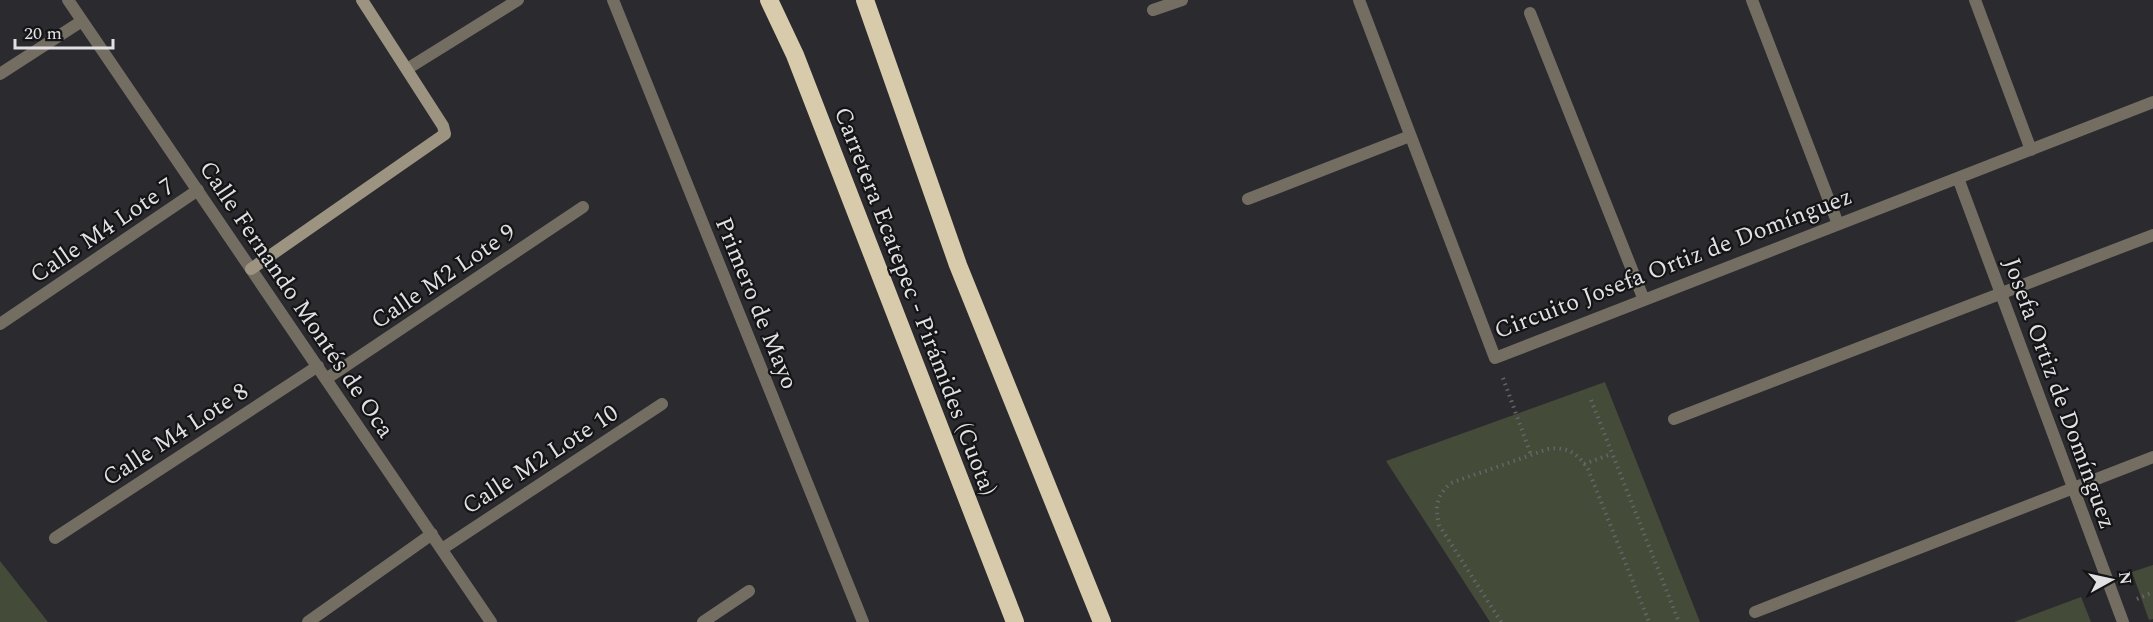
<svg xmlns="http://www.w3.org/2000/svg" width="2153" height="622" viewBox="0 0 2153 622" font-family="Spectral,serif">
	<rect width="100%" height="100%" fill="#2b2b2f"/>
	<!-- green -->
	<path fill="#454b39" d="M 1605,382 L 1700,622 L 1490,622 L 1386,461 Z
		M 0,561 L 48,622 L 0,622 Z
		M 2153,565 L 2153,619 L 2149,620 L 2132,572 Z
		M 2081,597 L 2091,622 L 2014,622 Z"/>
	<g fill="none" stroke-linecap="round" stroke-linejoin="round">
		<!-- path -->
		<path stroke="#656569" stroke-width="4" stroke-dasharray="1.5 4.5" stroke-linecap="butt" d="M 1503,378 L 1531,455
			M 1591,400 L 1679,622
			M 1584,464 L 1612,454
			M 2137,599 L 2153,592
			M 1501,622 L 1439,525 C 1435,507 1436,496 1451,483 L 1548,449 C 1568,447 1576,452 1588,469 L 1649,622"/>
		<!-- lane -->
		<path stroke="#746e62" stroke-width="12" d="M 613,0 L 863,622"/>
		<!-- street -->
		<path stroke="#746e62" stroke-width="12" d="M 68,0 L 491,622
			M 1359,0 L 1495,358 L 2153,102
			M 1752,0 L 1838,224
			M 1975,0 L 2031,150
			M 1153,10 L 1182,0
			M 1530,13 L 1644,300
			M 407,69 L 518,0
			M 0,74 L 82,21
			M 1958,178 L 2123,622
			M 1248,199 L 1410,136
			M 0,324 L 198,190
			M 326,379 L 583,207
			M 1674,419 L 2153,235
			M 55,538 L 318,366
			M 442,549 L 662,404
			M 1755,612 L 2153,457
			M 308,622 L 432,534
			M 703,622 L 749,591"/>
		<!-- secondary -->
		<path stroke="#9c9480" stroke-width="12" d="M 251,269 L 445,134 L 443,126 L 362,0"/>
		<!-- highway -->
		<path stroke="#d8cbac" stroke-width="18" d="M 769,0 L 795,55 L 1015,622
			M 865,0 L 958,265 L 1102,622"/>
	</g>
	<g text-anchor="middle" stroke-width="4.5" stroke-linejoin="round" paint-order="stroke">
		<!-- street labels -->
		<g font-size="24" fill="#e1e1e3" stroke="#141416">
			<text transform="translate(102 230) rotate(-34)" y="8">Calle M4 Lote 7</text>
			<text transform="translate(1673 263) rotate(-21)" y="8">Circuito Josefa Ortiz de Domínguez</text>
			<text transform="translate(443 276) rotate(-34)" y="8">Calle M2 Lote 9</text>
			<text transform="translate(297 299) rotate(56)" y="8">Calle Fernando Montés de Oca</text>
			<text transform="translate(916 301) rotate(69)" y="8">Carretera Ecatepec - Pirámides (Cuota)</text>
			<text transform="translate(757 303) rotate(68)" y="8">Primero de Mayo</text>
			<text transform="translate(2060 393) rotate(70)" y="8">Josefa Ortiz de Domínguez</text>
			<text transform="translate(175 434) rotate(-33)" y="8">Calle M4 Lote 8</text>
			<text transform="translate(540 459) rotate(-33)" y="8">Calle M2 Lote 10</text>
		</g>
	</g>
	<!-- north arrow -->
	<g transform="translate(2111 580) rotate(82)" stroke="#141416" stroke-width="4.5" paint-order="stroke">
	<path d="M0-4.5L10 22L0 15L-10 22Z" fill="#e1e1e3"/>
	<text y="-9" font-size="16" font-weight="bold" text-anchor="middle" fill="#e1e1e3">N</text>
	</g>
	<!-- scale -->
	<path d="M15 39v9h98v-9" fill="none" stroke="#e1e1e3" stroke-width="3"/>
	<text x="24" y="39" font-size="18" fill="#e1e1e3" stroke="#141416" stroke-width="4.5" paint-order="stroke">20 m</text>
</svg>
